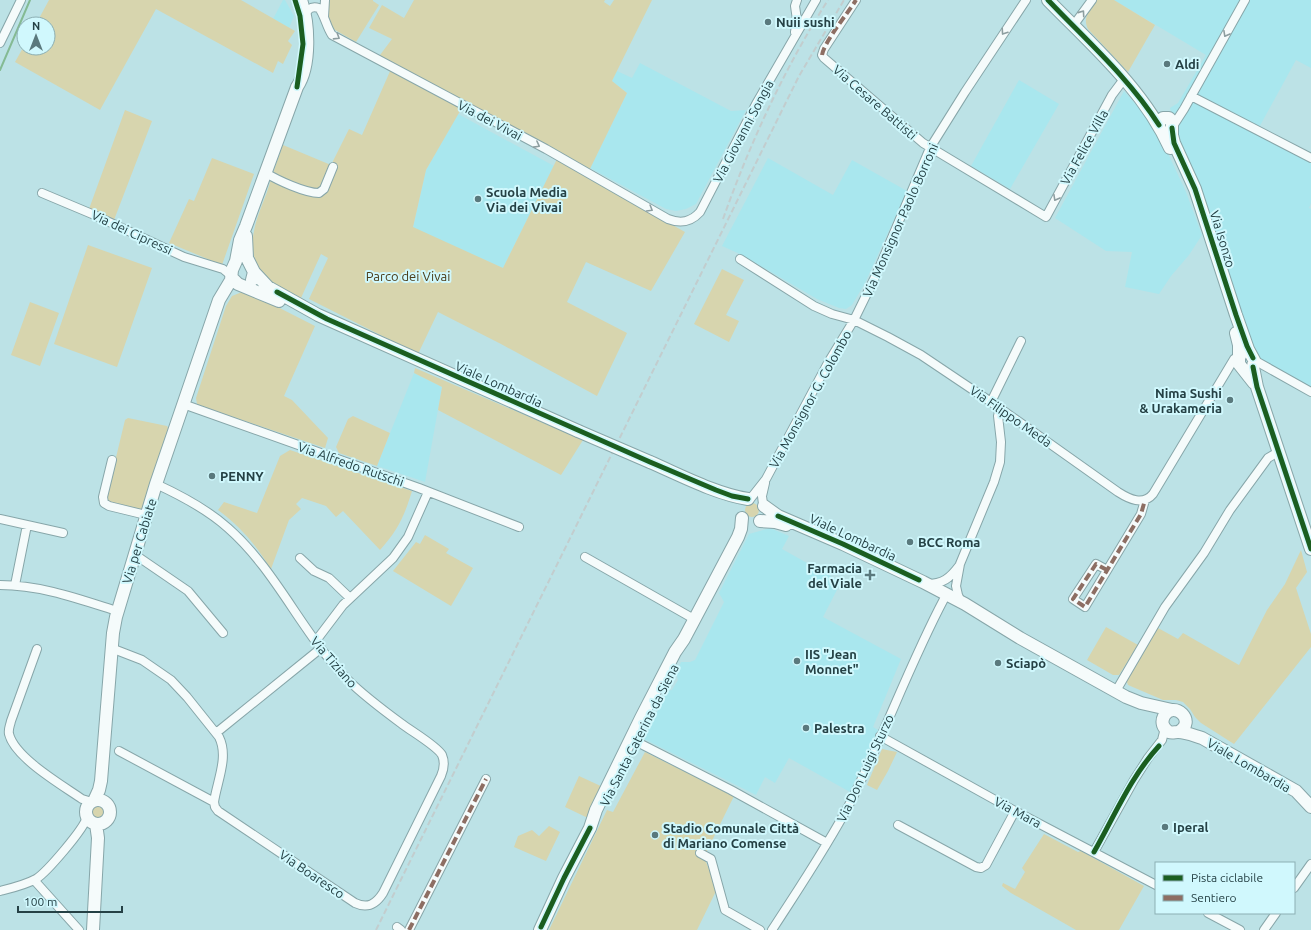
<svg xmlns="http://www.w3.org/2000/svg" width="1311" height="930" viewBox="0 0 1311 930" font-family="Ubuntu,sans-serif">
	<rect width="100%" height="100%" fill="#bce2e6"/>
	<!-- built -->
	<path fill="#a9e7ee" d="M 283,0 L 285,0 L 294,16 L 289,28 L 273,19 Z
		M 1114,0 L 1311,0 L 1311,68 L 1296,60 L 1256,133 L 1311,162 L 1311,203 L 1309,208 L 1311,209 L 1311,388 L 1256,357 L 1179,141 L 1170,108 L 1178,103 L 1206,55 Z
		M 640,63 L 731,111 L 746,110 L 696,204 L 686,209 L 676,211 L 666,209 L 590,168 L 627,93 L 612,81 L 617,71 L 632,78 Z
		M 1019,80 L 1059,104 L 1010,189 L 971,166 Z
		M 1124,91 L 1144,114 L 1165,147 L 1186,192 L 1202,235 L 1189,255 L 1171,276 L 1159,294 L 1125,287 L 1132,252 L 1106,251 L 1055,218 Z
		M 458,114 L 554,166 L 503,268 L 413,228 L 426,170 Z
		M 768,158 L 833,195 L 852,160 L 907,191 L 865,283 L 852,305 L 846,309 L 839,308 L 817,299 L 742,255 L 722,246 Z
		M 414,373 L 442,387 L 425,482 L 377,466 Z
		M 770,528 L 789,536 L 782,549 L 841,582 L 823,617 L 901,659 L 873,727 L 878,730 L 850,792 L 789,758 L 775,783 L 765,777 L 756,795 L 644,739 L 667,691 L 672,690 L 678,680 L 676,673 L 681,662 L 690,662 L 695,660 L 724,602 L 719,593 L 749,534 Z"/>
	<!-- green -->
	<path fill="#d7d5ae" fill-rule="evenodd" d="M 49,0 L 241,0 L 295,31 L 288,41 L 292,45 L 283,64 L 278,61 L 273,73 L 156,9 L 100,110 L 15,62 L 24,46 L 24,48 L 48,48 L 48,24 L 36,24 Z
		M 327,0 L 373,0 L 373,1 L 379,5 L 356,42 L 335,30 L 327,20 Z
		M 414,0 L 605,0 L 604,2 L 610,6 L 614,0 L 652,0 L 612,81 L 627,93 L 588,173 L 617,194 L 685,232 L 651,291 L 586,262 L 567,302 L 627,333 L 597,396 L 501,344 L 438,312 L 418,354 L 309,299 L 328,258 L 321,254 L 301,298 C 286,291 271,285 261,271 C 243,247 258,216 267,192 C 272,176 277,161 283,145 L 331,165 L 349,129 L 362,135 L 391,69 L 377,59 L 392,39 L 369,28 L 382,5 L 404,18 ZM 463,106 L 558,157 L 503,268 L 413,227 L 426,170 Z
		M 1097,0 L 1114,0 L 1155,25 L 1128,72 L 1088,29 C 1082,17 1090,10 1097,0 Z
		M 125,110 L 152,121 L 114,220 L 89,209 Z
		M 212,158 L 254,174 L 222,265 L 169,243 L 189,199 L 194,201 Z
		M 88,245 L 152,268 L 117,367 L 54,344 Z
		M 722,269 L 744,280 L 726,315 L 739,321 L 729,342 L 694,324 Z
		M 242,292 L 250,293 L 315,326 L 284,396 L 292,400 L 328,438 L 325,448 L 201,406 L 197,404 L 196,398 L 226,306 L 232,296 Z
		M 30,302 L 59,313 L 40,366 L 11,355 Z
		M 415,368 L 583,440 L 561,475 L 438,410 L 442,387 L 414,373 Z
		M 353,416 L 390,433 L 377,466 L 339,453 L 336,447 L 348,419 Z
		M 128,418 L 167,426 L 168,428 L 142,510 L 108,503 L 106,499 L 125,420 Z
		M 290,450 L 412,491 C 404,517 398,530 380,550 L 343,511 L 336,517 L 326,506 L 302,498 L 296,504 L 301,509 L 289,520 L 271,569 C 255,544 242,528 218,510 L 224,502 L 257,513 L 280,456 Z
		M745 510a7 7 0 1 1 14 0a7 7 0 1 1-14 0Z
		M 425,535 L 449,549 L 446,553 L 473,568 L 451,606 L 393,571 L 416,542 L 420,544 Z
		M 1301,550 L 1307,572 L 1296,588 L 1311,634 L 1311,647 L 1234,744 L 1201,723 L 1195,717 L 1190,709 L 1183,702 L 1176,700 L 1163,700 L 1128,685 L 1126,679 L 1158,628 L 1178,639 L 1183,633 L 1239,665 L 1267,610 L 1285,584 Z
		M 1106,627 L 1138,645 L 1119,675 L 1113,675 L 1087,660 Z
		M 882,749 L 897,752 L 888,771 L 877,790 L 867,785 Z
		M 645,752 L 734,796 L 704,857 L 717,889 L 697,930 L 549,930 L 607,810 L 613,812 Z
		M 579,776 L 605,788 L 590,819 L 565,807 Z
		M92 812a7 7 0 1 1 14 0a7 7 0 1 1-14 0Z
		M 549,826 L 560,832 L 546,861 L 514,847 L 518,836 L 532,830 L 539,836 Z
		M 1044,834 L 1078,852 L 1081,851 L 1144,886 L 1119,930 L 1076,930 L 1011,893 L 1002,886 L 1003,883 L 1015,889 L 1025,872 L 1022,868 Z"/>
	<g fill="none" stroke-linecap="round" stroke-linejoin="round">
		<!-- stream -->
		<path stroke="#84ba93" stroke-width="2" d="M 0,70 L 30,0"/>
		<defs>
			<path id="street" d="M 856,0 L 824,49 L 822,55 L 824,58 L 923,143 L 1046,217 L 1112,95 L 1124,79
				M 305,15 C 308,8 312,6 319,8 C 325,16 326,26 332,35 L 546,149 L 668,219 C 681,224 691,222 700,212 L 756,104 L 816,0
				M 324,17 L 325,0
				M 1073,26 L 1092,0
				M 795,32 L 797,20 L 795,6 L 797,0
				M 0,43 L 21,0
				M 1191,96 L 1311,158
				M 1173,126 L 1184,109 L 1245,0
				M 266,173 C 277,180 305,193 319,193 L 324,189 L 333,167
				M 42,193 L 92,214 L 184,257 L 223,269 L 229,274 L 232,278
				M 740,259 L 814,306 L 832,314 L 854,320 L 888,337 L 921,355 L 991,402 L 1118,492 C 1129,499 1143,506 1153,494 L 1234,359 L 1237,357 L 1242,356
				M 1254,360 L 1311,392
				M 991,402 L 1021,341
				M 183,404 L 419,488 L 519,527
				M 112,460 L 103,497 L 104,503 L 109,506 L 146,515
				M 751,498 L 766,479 L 829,361 L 854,320 L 877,273 L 930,148 L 965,92 L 1026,0
				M 763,504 L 762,496 L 765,483
				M 0,519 L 63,533
				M 134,554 L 188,591 L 223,633
				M 585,557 L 694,619
				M 300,558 L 314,571 L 329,578 L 350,598
				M 1107,570 L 1096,564 L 1073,599 L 1085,607 L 1141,514 L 1145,500
				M 927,584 C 943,584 950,578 959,566
				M 0,585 C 41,585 79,599 117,611
				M 15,585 L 27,525
				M 961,602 L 958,595 L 956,586 L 960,564 L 994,482 L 1000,462 L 1001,442 L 998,416 L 1000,408
				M 315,642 L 343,605 L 393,558 L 408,537 L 428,492
				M 111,648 L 142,660 L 171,680 L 187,697 L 219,737 C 229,757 217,781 214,802 L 215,807 L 218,811 L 355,903 C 368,909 376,904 383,893 L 441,776 C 444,769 445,762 442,755 C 437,746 411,731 402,724 C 383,710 364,696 348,680 C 302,634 277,571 228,528 C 207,509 182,496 156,484
				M 37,649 L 11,721 C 10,726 8,729 9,734 C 15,758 62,785 82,799 L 92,802
				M 1116,691 L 1165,607 L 1204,553 L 1230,510 L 1268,458 L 1278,452
				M 216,733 L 320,649
				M 880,736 L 1015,811 L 1156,885
				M 635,741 L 731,790 L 827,843
				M 119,751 L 214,802
				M 898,825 L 976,867 L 981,868 L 986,865 L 1015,811
				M 1094,852 L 1134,780 L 1148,758 L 1162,740 L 1165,728
				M 700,853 L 711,859 L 725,910 L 760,930
				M 34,880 L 79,930
				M 1294,888 L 1311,864
				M 0,891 C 12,888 25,885 36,879 C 47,872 84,829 87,817
				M 1208,913 L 1240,930
				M 397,927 L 401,930
				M 409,930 L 486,779
				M 772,930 C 799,888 827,847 850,803 C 884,736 909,665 944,599
				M 1264,930 L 1276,913"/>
			<path id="secondary" d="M 1048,0 C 1092,45 1144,90 1170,148
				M 1159,125 L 1160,121 L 1163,118 L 1169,118 L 1172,121 L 1172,135 L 1174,143 L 1195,189 L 1236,315 L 1248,349 L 1254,360 L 1253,367 L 1257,387 L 1311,549
				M 246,236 L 247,258 L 254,272 L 252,280
				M 254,272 L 268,287 L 318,315 L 578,431
				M 232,278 L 238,284 L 279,301
				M 1236,333 L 1239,345 L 1239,364 L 1254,383
				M 650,462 C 680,475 716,494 748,499
				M 764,506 L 778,516 L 843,544 L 923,582 L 965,604 L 1020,638 L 1056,658 L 1126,697 L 1141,703 L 1172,710
				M 760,521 L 775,522 L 786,525
				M 1178,732 C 1198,722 1174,699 1164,716 C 1163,718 1162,722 1163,725 C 1164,728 1166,730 1169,732 C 1172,733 1175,732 1178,732 C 1186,732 1195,736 1202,738 L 1296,791 L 1311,807
				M86 812a12 12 0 1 1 24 0a12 12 0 1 1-24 0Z
				M 94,801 L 99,790 L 101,781 L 113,633 L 116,617 L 156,484 L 219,300 L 231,280 L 232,270 L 236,261 L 240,240 L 246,226 L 297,87 C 311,66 309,23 301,0
				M 93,930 L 98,838 L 96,824
				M 540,930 L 564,878 L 590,828 L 596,810 L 641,718 L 675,652 L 684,639 L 738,537 L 741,529 L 742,518"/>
		</defs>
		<!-- street casing -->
		<use href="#street" stroke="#87a6a9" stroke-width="10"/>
		<!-- secondary casing -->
		<use href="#secondary" stroke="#87a6a9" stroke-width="14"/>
		<!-- street -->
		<use href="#street" stroke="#f5fbfb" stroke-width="8"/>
		<!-- secondary -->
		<use href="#secondary" stroke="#f5fbfb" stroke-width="12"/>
		<!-- rail -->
		<path stroke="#c2cdce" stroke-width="2" stroke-dasharray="6 3" stroke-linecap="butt" d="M 723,219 C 750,143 784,69 828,0
			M 376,930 L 799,76 L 844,0"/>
		<defs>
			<path id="secondary-bridge" d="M 578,431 L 650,462"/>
		</defs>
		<!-- secondary-bridge casing -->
		<use href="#secondary-bridge" stroke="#87a6a9" stroke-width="14" stroke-linecap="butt"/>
		<!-- secondary-bridge -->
		<use href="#secondary-bridge" stroke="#f5fbfb" stroke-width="12"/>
		<!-- quiet -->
		<path stroke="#8d6e63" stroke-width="4" stroke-dasharray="8 4" stroke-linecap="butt" d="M 822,55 C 824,42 848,13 856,0
			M 1107,570 L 1096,564 L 1073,599 L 1085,607 L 1141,514 L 1145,500
			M 409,930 L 486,779"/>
		<defs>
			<path id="cycleway" d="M 295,0 L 300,16 L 303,44 L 297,87
				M 1048,0 C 1086,40 1129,78 1159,125
				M 1172,128 L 1174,143 L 1195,189 L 1236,315 L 1247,346 L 1253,358
				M 277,292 L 327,319 L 650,462 L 716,490 L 732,496 L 748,499
				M 1253,367 L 1257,387 L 1311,549
				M 778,516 L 843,544 L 919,580
				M 1094,852 C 1114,817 1131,776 1159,746
				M 541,927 L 564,878 L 590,828"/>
		</defs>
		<!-- cycleway casing -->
		<use href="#cycleway" stroke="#d0f8fd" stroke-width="8"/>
		<!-- cycleway -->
		<use href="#cycleway" stroke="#1b5e20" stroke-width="5"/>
	</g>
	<!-- one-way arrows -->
	<defs><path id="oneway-chevron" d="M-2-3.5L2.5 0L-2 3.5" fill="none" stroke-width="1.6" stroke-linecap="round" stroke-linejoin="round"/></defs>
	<g stroke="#8d9ea0">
		<use href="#oneway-chevron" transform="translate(1082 13) rotate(-55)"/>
		<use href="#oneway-chevron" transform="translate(1004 32) rotate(124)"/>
		<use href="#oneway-chevron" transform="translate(1226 34) rotate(119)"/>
		<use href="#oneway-chevron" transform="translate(337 37) rotate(32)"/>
		<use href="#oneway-chevron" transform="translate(537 145) rotate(28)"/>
		<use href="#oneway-chevron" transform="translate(1056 198) rotate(119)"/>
		<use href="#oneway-chevron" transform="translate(650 209) rotate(31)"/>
	</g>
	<!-- markers -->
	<g fill="#5a797d" stroke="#d0f8fd" stroke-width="1.5">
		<circle cx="768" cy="22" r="4"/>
		<circle cx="1167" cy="64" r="4"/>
		<circle cx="478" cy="199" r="4"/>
		<circle cx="1230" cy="400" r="4"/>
		<circle cx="212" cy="476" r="4"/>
		<circle cx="910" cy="542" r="4"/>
		<path d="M868 569h4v4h4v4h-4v4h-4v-4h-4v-4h4z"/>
		<circle cx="797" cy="661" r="4"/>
		<circle cx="998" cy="663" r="4"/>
		<circle cx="806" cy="728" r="4"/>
		<circle cx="1165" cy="827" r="4"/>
		<circle cx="655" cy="835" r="4"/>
	</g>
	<g text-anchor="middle" stroke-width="4" stroke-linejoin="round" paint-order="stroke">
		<!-- poi labels -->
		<g font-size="13" font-weight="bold" fill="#254145" stroke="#d0f8fd" text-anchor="start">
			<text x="776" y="27">Nuii sushi</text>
			<text x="1175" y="69">Aldi</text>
			<text x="486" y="197">Scuola Media<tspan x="486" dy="15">Via dei Vivai</tspan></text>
			<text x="1222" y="398" text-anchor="end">Nima Sushi<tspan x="1222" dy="15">&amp; Urakameria</tspan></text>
			<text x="220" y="481">PENNY</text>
			<text x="918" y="547">BCC Roma</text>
			<text x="862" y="573" text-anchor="end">Farmacia<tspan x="862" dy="15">del Viale</tspan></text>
			<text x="805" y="659">IIS "Jean<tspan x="805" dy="15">Monnet"</tspan></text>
			<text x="1006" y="668">Sciapò</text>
			<text x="814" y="733">Palestra</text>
			<text x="1173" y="832">Iperal</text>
			<text x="663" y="833">Stadio Comunale Città<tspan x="663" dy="15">di Mariano Comense</tspan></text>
		</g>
		<!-- street labels -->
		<g font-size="13" fill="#254145" stroke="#d0f8fd">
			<text transform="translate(875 102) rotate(41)" y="5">Via Cesare Battisti</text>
			<text transform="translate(490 120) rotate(28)" y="5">Via dei Vivai</text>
			<text transform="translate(743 131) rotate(-62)" y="5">Via Giovanni Songia</text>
			<text transform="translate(1084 147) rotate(-61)" y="5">Via Felice Villa</text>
			<text transform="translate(900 220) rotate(-66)" y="5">Via Monsignor Paolo Borroni</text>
			<text transform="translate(132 232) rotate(25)" y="5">Via dei Cipressi</text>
			<text transform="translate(1223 239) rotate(73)" y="5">Via Isonzo</text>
			<text transform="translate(499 384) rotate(24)" y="5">Viale Lombardia</text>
			<text transform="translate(810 399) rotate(-61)" y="5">Via Monsignor G. Colombo</text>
			<text transform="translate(1011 416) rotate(35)" y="5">Via Filippo Meda</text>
			<text transform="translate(351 464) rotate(19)" y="5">Via Alfredo Rutschi</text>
			<text transform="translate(853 537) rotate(25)" y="5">Viale Lombardia</text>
			<text transform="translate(139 541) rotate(-73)" y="5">Via per Cabiate</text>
			<text transform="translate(334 662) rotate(49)" y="5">Via Tiziano</text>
			<text transform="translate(639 735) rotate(-63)" y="5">Via Santa Caterina da Siena</text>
			<text transform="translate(1249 765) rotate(30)" y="5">Viale Lombardia</text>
			<text transform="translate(865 768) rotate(-65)" y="5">Via Don Luigi Sturzo</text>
			<text transform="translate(1018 812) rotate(28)" y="5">Via Mara</text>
			<text transform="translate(312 874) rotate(34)" y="5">Via Boaresco</text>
		</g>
		<!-- park labels -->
		<g font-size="13" fill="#4b3c1a" stroke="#d0f8fd">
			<text x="408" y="281">Parco dei Vivai</text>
		</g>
	</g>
	<!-- legend -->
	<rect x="1155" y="862" width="140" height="52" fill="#d0f8fd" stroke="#8cafb3"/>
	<rect x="1163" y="875" width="20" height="6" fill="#1b5e20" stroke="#8cafb3"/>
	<text x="1191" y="882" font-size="12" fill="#254145">Pista ciclabile</text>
	<rect x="1163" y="895" width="20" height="6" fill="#8d6e63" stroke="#8cafb3"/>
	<text x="1191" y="902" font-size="12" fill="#254145">Sentiero</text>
	<!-- north arrow -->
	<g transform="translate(36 36)"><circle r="19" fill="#d0f8fd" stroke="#8cafb3"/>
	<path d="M0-3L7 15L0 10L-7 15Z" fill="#5a797d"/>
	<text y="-6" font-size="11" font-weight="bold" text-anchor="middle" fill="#254145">N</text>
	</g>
	<!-- scale -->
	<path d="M18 906v6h104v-6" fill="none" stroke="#254145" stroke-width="2"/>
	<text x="24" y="906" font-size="12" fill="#254145" stroke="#d0f8fd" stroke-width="3" paint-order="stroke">100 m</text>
</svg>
